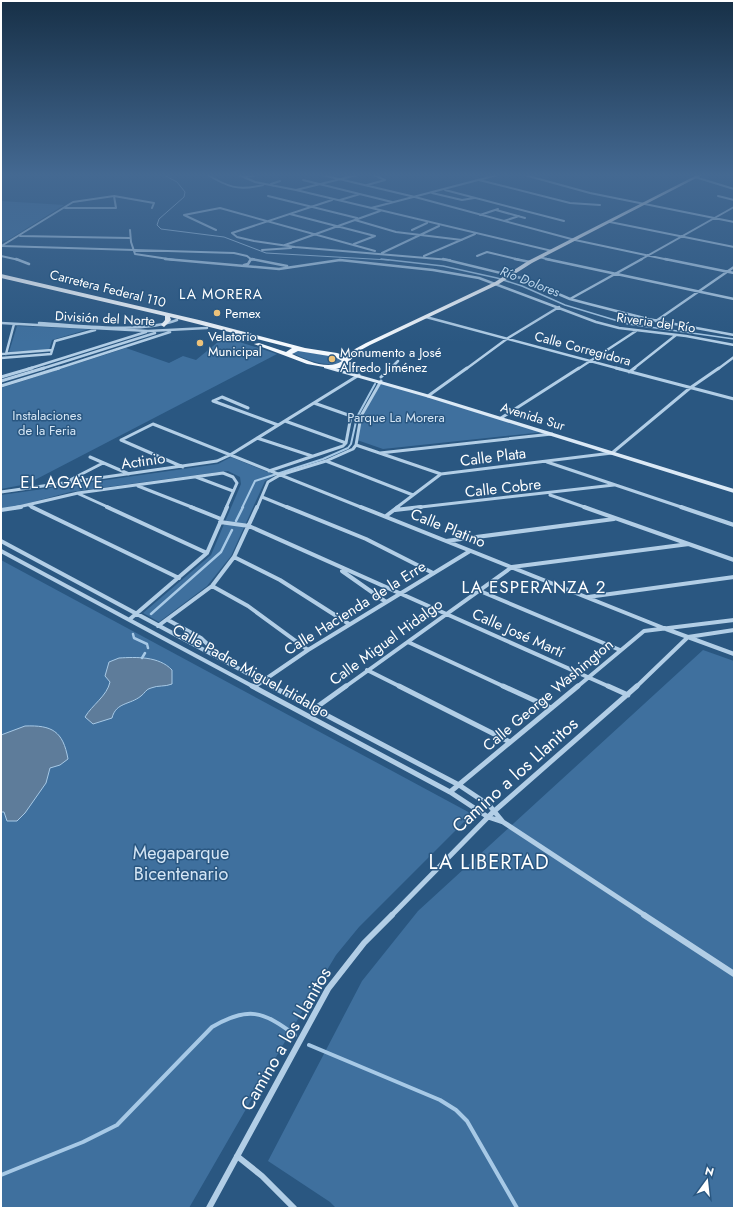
<svg xmlns="http://www.w3.org/2000/svg" width="735" height="1209" viewBox="0 0 735 1209" font-family="Jost,sans-serif">
	<rect width="100%" height="100%" fill="#2a5781"/>
	<!-- green -->
	<path fill="#3f709e" d="M 1,201 L 64,205 L 8,240 L 1,242 Z
		M 17,326 L 89,329 L 52,340 L 49,350 L 9,352 Z
		M 224,337 L 277,354 L 27,484 L 1,489 L 1,388 L 126,348 L 169,363 L 183,356 L 196,360 Z
		M 294,350 L 342,358 L 343,363 C 326,367 310,361 294,354 L 292,352 Z
		M 381,381 L 544,432 L 383,449 L 357,440 L 361,416 Z
		M 231,457 L 275,475 L 265,481 L 231,556 L 207,586 L 159,622 L 143,613 L 211,555 L 241,484 L 240,477 L 228,471 L 219,472 L 70,492 L 14,507 L 1,508 L 1,495 L 218,464 Z
		M 1,560 L 472,814 L 359,927 L 336,955 L 306,1005 L 189,1208 L 1,1208 Z
		M 703,650 L 734,661 L 734,1208 L 336,1208 L 330,1202 L 268,1161 L 362,981 L 418,911 Z"/>
	<!-- water -->
	<path fill="#5e7c9a" stroke="#a7c9e6" d="M 119,658 C 136,657 159,656 172,670 L 172,684 C 165,687 158,685 151,688 C 146,689 145,693 141,696 C 130,705 116,702 112,718 L 93,724 L 85,717 C 92,705 107,696 110,682 L 105,676 L 109,662 Z
		M 25,726 C 52,725 63,731 68,759 L 60,765 L 50,768 L 46,783 L 25,813 L 17,821 L 7,821 L 4,812 L 1,812 L 1,735 Z"/>
	<g fill="none" stroke-linecap="round" stroke-linejoin="round">
		<!-- stream-far4 -->
		<path stroke="#a7c9e6" stroke-width="1" d="M 162,174 L 177,182 L 185,192 L 184,197 L 159,219 L 157,225 L 161,229 L 224,237 L 266,253 L 389,260"/>
		<!-- stream-far3 -->
		<path stroke="#a7c9e6" stroke-width="1.5" d="M 381,259 L 443,266 L 497,278 L 522,286 L 565,305 L 628,324 L 734,339"/>
		<!-- stream-far2 -->
		<path stroke="#a7c9e6" stroke-width="2" d="M 242,508 L 255,481 L 323,459 L 348,448 L 351,444 L 357,417 L 375,384"/>
		<!-- stream-far1 -->
		<path stroke="#a7c9e6" stroke-width="2.5" d="M 236,521 L 243,507
			M 151,614 L 221,552 L 232,530
			M 133,634 L 134,638 L 147,644 L 148,648
			M 142,658 L 145,653"/>
		<!-- stream -->
		<path stroke="#a7c9e6" stroke-width="4" d="M 309,1045 L 440,1100 L 456,1110 L 467,1121 L 517,1208
			M 1,1175 L 83,1142 L 117,1125 L 212,1027 C 248,1006 263,1011 295,1035"/>
		<!-- minor-far5 -->
		<path stroke="#b2cee6" stroke-width="2" d="M 206,174 C 228,187 237,191 263,185
			M 237,174 L 255,182 L 296,190 L 552,251
			M 318,174 L 415,197 L 575,240 L 669,260
			M 521,174 L 590,193 L 734,222
			M 244,177 L 261,174
			M 695,177 L 734,189
			M 303,180 L 392,202
			M 479,180 L 570,203 L 600,205
			M 367,185 L 385,180 L 372,174
			M 273,186 L 271,184 L 280,181
			M 296,190 L 361,174
			M 445,190 L 564,221
			M 432,193 L 462,200 L 474,198
			M 268,196 L 357,218
			M 718,196 L 734,200
			M 340,200 L 360,194
			M 65,208 L 116,208 L 114,196
			M 371,208 L 501,174
			M 496,210 L 525,218
			M 290,214 L 375,236
			M 480,215 L 498,209
			M 355,220 L 396,232 L 462,240
			M 504,221 L 519,216
			M 610,222 L 734,247
			M 130,230 L 131,242 L 135,254 L 175,260
			M 216,230 L 184,215 L 220,208 L 375,251
			M 412,230 L 427,223
			M 232,233 L 237,237 L 254,241 L 295,247 L 450,260
			M 232,233 L 332,200
			M 20,236 L 129,238
			M 354,244 L 375,236
			M 3,245 L 73,202 L 114,196 L 154,203 L 152,208
			M 285,245 L 380,211
			M 2,246 L 234,253 L 247,256 L 252,260
			M 262,250 L 291,248
			M 382,253 L 439,226
			M 1,256 L 19,260
			M 424,256 L 475,234
			M 477,256 L 487,252 L 520,260
			M 539,257 L 551,260
			M 252,259 L 255,260
			M 640,260 L 734,207"/>
		<!-- minor-far4 -->
		<path stroke="#b2cee6" stroke-width="2.5" d="M 16,259 L 29,264
			M 165,259 L 279,269 L 340,260 L 433,270 L 479,278 L 596,322 L 619,328 L 686,336 L 734,345
			M 252,259 L 287,266
			M 443,259 L 521,278 L 570,299 L 589,304 L 648,319 L 734,335
			M 515,259 L 530,262
			M 546,259 L 734,299
			M 665,259 L 734,273
			M 244,265 L 248,264 L 251,259
			M 570,299 L 642,259
			M 426,317 L 620,369
			M 656,321 L 734,267
			M 1,323 L 148,331 L 207,328
			M 39,323 C 80,325 140,334 177,320
			M 1,354 L 52,350
			M 6,354 L 14,324
			M 51,354 L 55,341 L 95,330
			M 1,358 L 51,354
			M 28,369 L 146,332
			M 41,369 L 155,333
			M 56,369 L 170,332
			M 390,369 L 398,361
			M 466,369 L 508,338 L 559,307
			M 578,369 L 636,331
			M 633,369 L 676,335
			M 718,369 L 734,357"/>
		<!-- minor-far3 -->
		<path stroke="#b2cee6" stroke-width="3" d="M 616,368 L 734,399
			M 629,372 L 635,368
			M 1,377 L 32,368
			M 381,377 L 391,368
			M 1,381 L 44,368
			M 1,386 L 59,368
			M 428,396 L 467,368
			M 213,401 L 278,425
			M 213,401 L 222,397 L 248,408
			M 501,418 L 579,368
			M 285,421 L 346,443
			M 257,438 L 312,456
			M 121,440 L 153,424 L 363,508
			M 121,440 L 183,467
			M 356,445 L 441,474
			M 380,453 L 552,434
			M 90,457 L 129,474
			M 326,461 L 413,495
			M 547,462 L 684,508
			M 269,471 L 343,446 L 346,443 L 351,416 L 314,403
			M 196,477 L 233,491
			M 68,481 L 103,463
			M 138,486 L 194,508
			M 1,492 L 217,461 L 230,455 L 359,375
			M 79,494 L 110,508
			M 550,495 L 587,508
			M 262,497 L 289,508
			M 30,506 L 34,508
			M 14,508 L 78,493 L 223,473 L 233,477 L 237,483 L 226,508
			M 257,508 L 268,482 L 280,475 L 326,461 L 353,449 L 356,445 L 361,416 L 381,381
			M 396,508 L 441,474 L 612,453 L 690,388 L 719,368
			M 412,508 L 614,485"/>
		<!-- minor-far2 -->
		<path stroke="#b2cee6" stroke-width="4" d="M 32,507 L 179,578
			M 107,507 L 207,553
			M 191,507 L 221,519
			M 287,507 L 366,539 L 433,573
			M 361,507 L 666,629 L 734,654
			M 584,507 L 734,560
			M 681,507 L 734,525
			M 1,510 L 21,507
			M 395,510 L 421,507
			M 386,516 L 398,507
			M 220,522 L 249,526 L 610,687
			M 1,541 L 273,687
			M 446,541 L 614,519
			M 1,551 L 254,687
			M 234,557 L 280,580 L 349,624
			M 342,571 L 386,602
			M 212,586 L 248,606 L 308,650
			M 480,591 L 620,650
			M 588,597 L 734,577
			M 130,619 L 207,553 L 227,507
			M 168,620 L 201,638 L 223,659
			M 158,626 L 212,586 L 234,557 L 257,507
			M 408,642 L 505,687
			M 367,670 L 401,687
			M 254,687 L 308,650 L 470,551
			M 345,687 L 512,567 L 689,544
			M 577,687 L 644,631 L 734,620
			M 636,687 L 688,637 L 734,630"/>
		<!-- minor-far1 -->
		<path stroke="#b2cee6" stroke-width="5" d="M 252,686 L 450,792 L 488,817 L 503,822 L 646,916
			M 271,686 L 459,785 L 489,805 L 503,822
			M 399,686 L 510,742
			M 503,686 L 551,708
			M 608,686 L 628,695
			M 254,687 L 256,686
			M 314,709 L 346,686
			M 450,792 L 578,686
			M 391,916 L 491,814 L 637,686"/>
		<!-- minor -->
		<path stroke="#b2cee6" stroke-width="6" d="M 644,915 L 734,974
			M 237,1156 L 262,1176 L 294,1208
			M 209,1208 L 328,989 L 364,943 L 392,915"/>
		<!-- secondary -->
		<path fill="#dbe9f6" fill-rule="evenodd" d="M 344,361 L 348,361 L 367,372 L 362,373 L 344,363 Z
			M 324,366 L 328,366 L 430,395 L 734,489 L 734,493 L 426,397 L 324,368 Z"/>
		<!-- primary -->
		<path fill="#f3f8fd" fill-rule="evenodd" d="M 699,174 L 704,174 L 532,263 L 499,284 L 370,345 L 359,351 L 344,367 L 335,369 L 307,364 L 254,344 L 259,343 L 286,352 L 292,348 L 170,317 L 171,320 L 164,327 L 161,325 L 165,320 L 165,316 L 1,278 L 1,274 L 199,320 L 305,348 L 337,353 L 346,356 L 355,349 L 366,343 L 495,282 L 528,261 ZM 298,351 L 335,357 L 342,361 C 329,371 305,360 292,354 Z"/>
	</g>
	<!-- sky -->
	<linearGradient id="sky" x2="0" y2="1"><stop stop-color="#173047"/><stop offset="0.51" stop-color="#446992"/><stop offset="1" stop-color="#446992" stop-opacity="0"/></linearGradient>
	<rect width="735" height="343" fill="url(#sky)"/>
	<!-- markers -->
	<g fill="#ecc27a" stroke="#2a5781" stroke-width="1.5">
		<circle cx="217" cy="313" r="4"/>
		<circle cx="200" cy="343" r="4"/>
		<circle cx="332" cy="359" r="4"/>
	</g>
	<g text-anchor="middle" stroke-width="3" stroke-linejoin="round" paint-order="stroke">
		<!-- far-water labels -->
		<g font-size="13" font-style="italic" fill="#bed7ed" stroke="#2a5781">
			<text transform="translate(530 281) rotate(21)" y="5">Río Dolores</text>
		</g>
		<!-- far-street labels -->
		<g font-size="13" fill="#fff" stroke="#2a5781">
			<text transform="translate(108 288) rotate(14)" y="5">Carretera Federal 110</text>
			<text transform="translate(105 318) rotate(3)" y="5">División del Norte</text>
			<text transform="translate(656 322) rotate(8)" y="5">Riveria del Río</text>
			<text transform="translate(583 348) rotate(15)" y="5">Calle Corregidora</text>
			<text transform="translate(533 416) rotate(17)" y="5">Avenida Sur</text>
		</g>
		<!-- far-poi labels -->
		<g font-size="13" fill="#fff" stroke="#2a5781" text-anchor="start">
			<text x="225" y="318">Pemex</text>
			<text x="208" y="341">Velatorio<tspan x="208" dy="15">Municipal</tspan></text>
			<text x="340" y="357">Monumento a José<tspan x="340" dy="15">Alfredo Jiménez</tspan></text>
		</g>
		<!-- far-park labels -->
		<g font-size="13" fill="#d5e6f5" stroke="#2a5781">
			<text x="47" y="420">Instalaciones<tspan x="47" dy="15">de la Feria</tspan></text>
			<text x="396" y="422">Parque La Morera</text>
		</g>
		<!-- far-quarter labels -->
		<g font-size="14" letter-spacing="1" fill="#fff" stroke="#2a5781">
			<text x="221" y="299">LA MORERA</text>
		</g>
		<!-- street labels -->
		<g font-size="15" fill="#fff" stroke="#2a5781">
			<text transform="translate(493 457) rotate(-7)" y="5">Calle Plata</text>
			<text transform="translate(143 461) rotate(-8)" y="5">Actinio</text>
			<text transform="translate(503 488) rotate(-6)" y="5">Calle Cobre</text>
			<text transform="translate(448 528) rotate(22)" y="5">Calle Platino</text>
			<text transform="translate(355 608) rotate(-32)" y="5">Calle Hacienda de la Erre</text>
			<text transform="translate(518 633) rotate(24)" y="5">Calle José Martí</text>
			<text transform="translate(386 642) rotate(-36)" y="5">Calle Miguel Hidalgo</text>
			<text transform="translate(251 671) rotate(29)" y="5">Calle Padre Miguel Hidalgo</text>
			<text transform="translate(548 695) rotate(-40)" y="5">Calle George Washington</text>
		</g>
		<!-- quarter labels -->
		<g font-size="17" letter-spacing="1" fill="#fff" stroke="#2a5781">
			<text x="62" y="488">EL AGAVE</text>
			<text x="534" y="593">LA ESPERANZA 2</text>
		</g>
		<!-- near-street labels -->
		<g font-size="18" fill="#fff" stroke="#2a5781">
			<text transform="translate(515 775) rotate(-42)" y="6">Camino a los Llanitos</text>
			<text transform="translate(286 1039) rotate(-60)" y="6">Camino a los Llanitos</text>
		</g>
		<!-- near-park labels -->
		<g font-size="18" fill="#d5e6f5" stroke="#2a5781">
			<text x="181" y="859">Megaparque<tspan x="181" dy="21">Bicentenario</tspan></text>
		</g>
		<!-- near-quarter labels -->
		<g font-size="20" letter-spacing="1" fill="#fff" stroke="#2a5781">
			<text x="489" y="869">LA LIBERTAD</text>
		</g>
	</g>
	<!-- border -->
	<rect width="735" height="1209" fill="none" stroke="#ffffff" stroke-width="4"/>
	<!-- north arrow -->
	<g transform="translate(707 1181) rotate(15)" stroke="#2a5781" stroke-width="3" paint-order="stroke">
	<path d="M0-3L7 15L0 10L-7 15Z" fill="#ffffff"/>
	<text y="-6" font-size="11" font-weight="bold" text-anchor="middle" fill="#ffffff">N</text>
	</g>
</svg>
